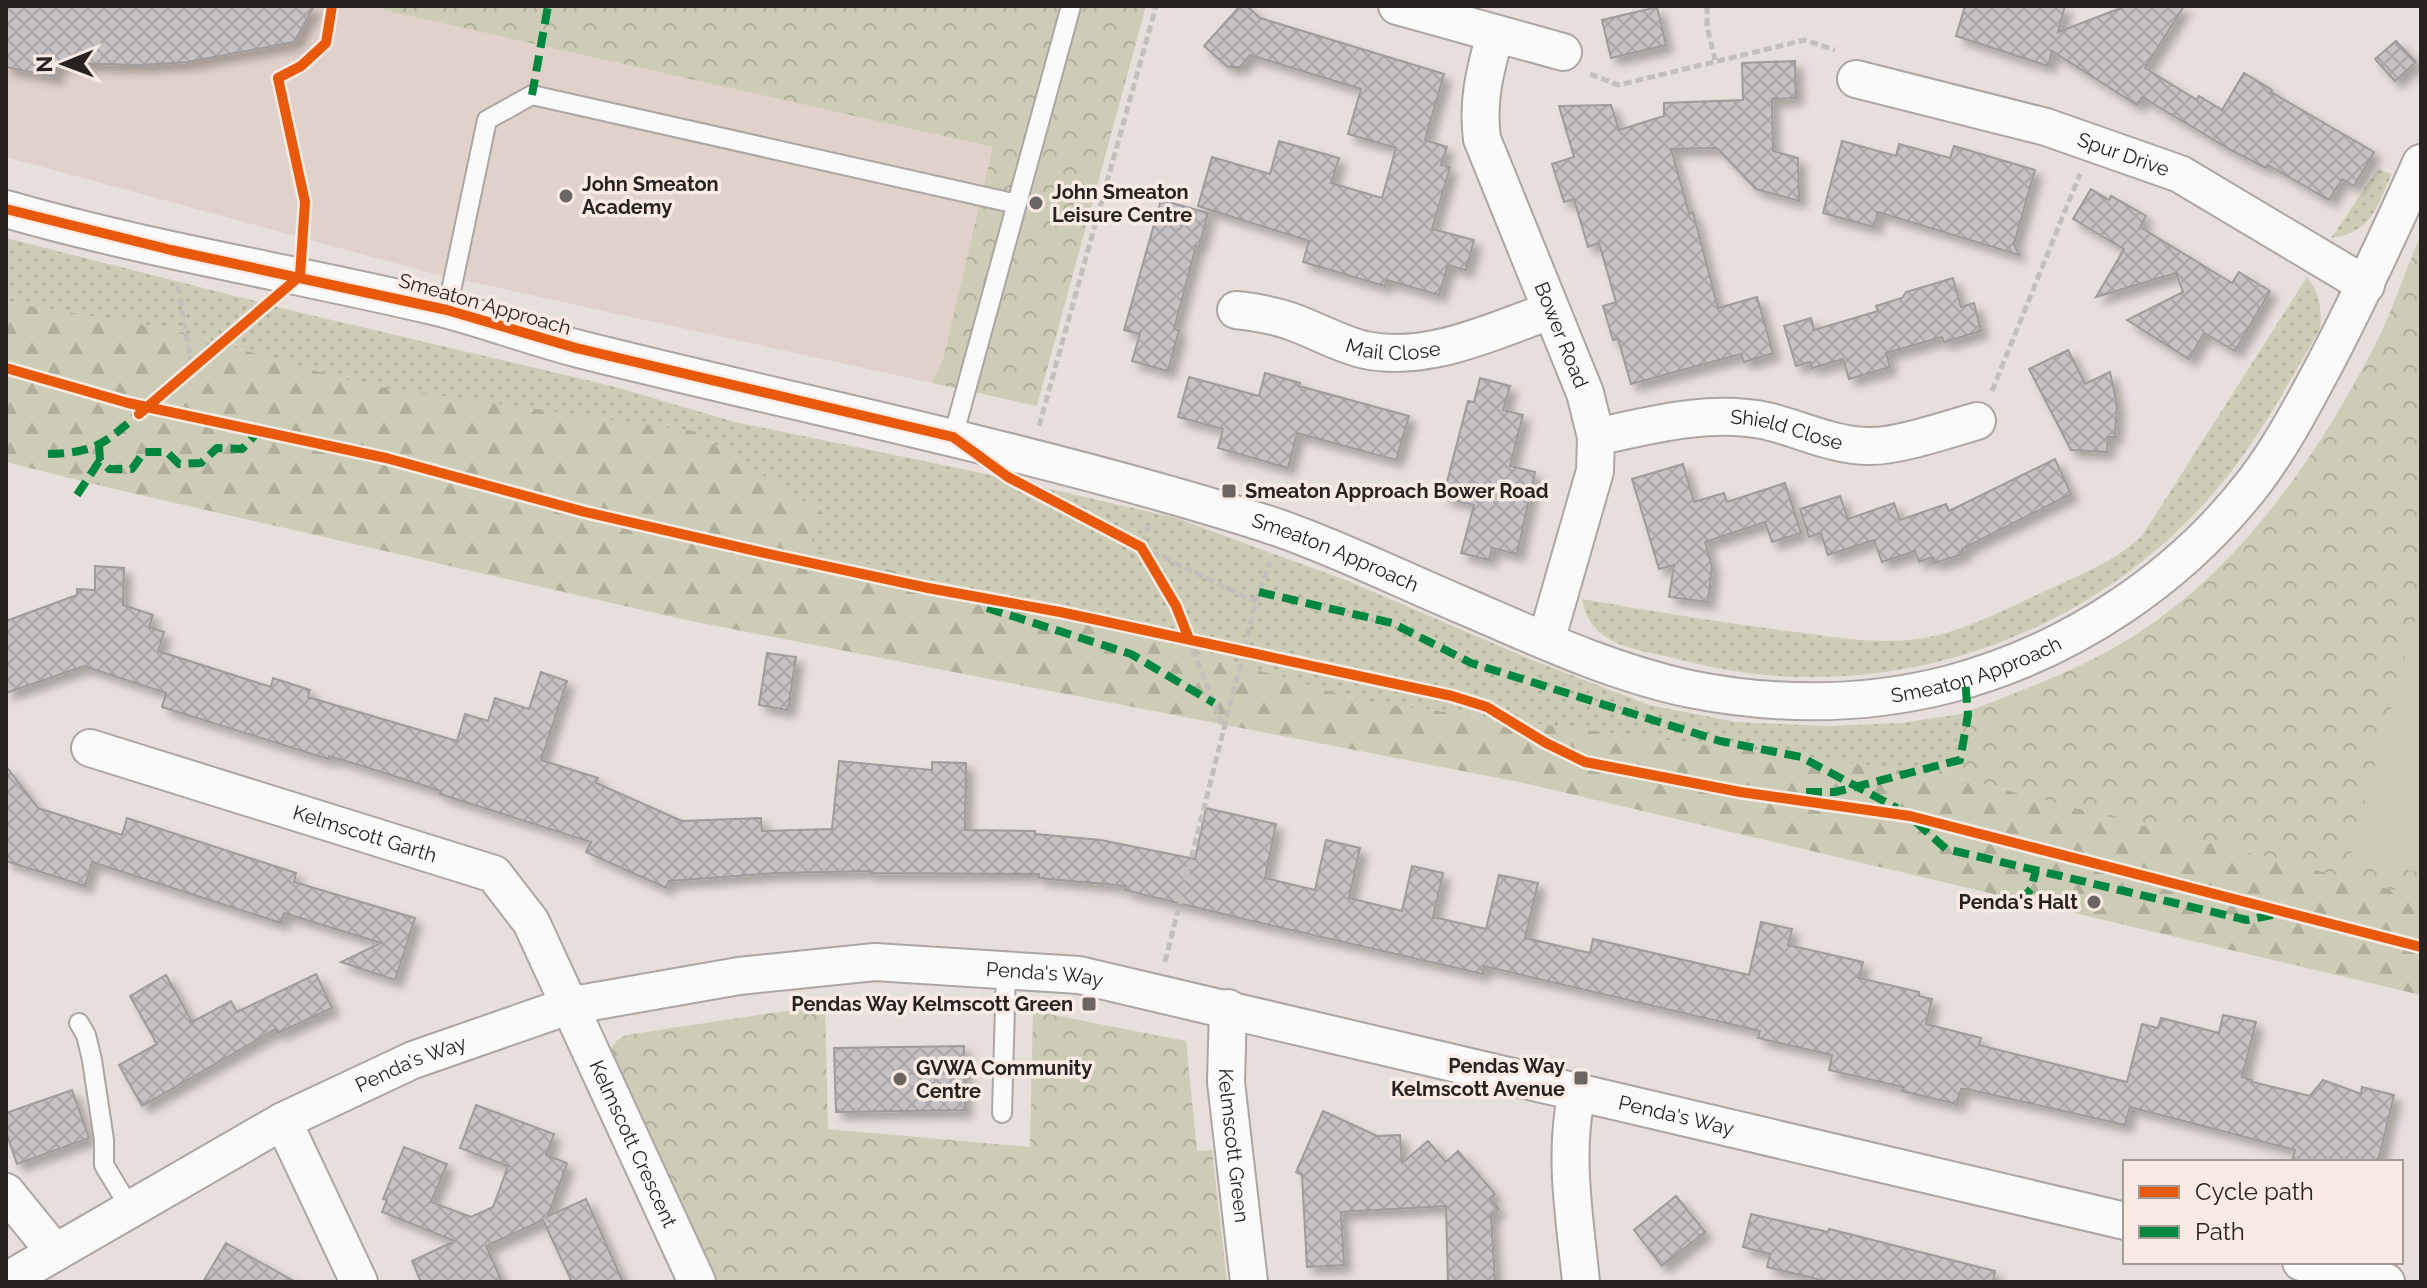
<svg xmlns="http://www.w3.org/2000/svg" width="2427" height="1288" viewBox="0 0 2427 1288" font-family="Raleway,sans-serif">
	<defs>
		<pattern id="grass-dots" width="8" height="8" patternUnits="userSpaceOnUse" patternTransform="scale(2)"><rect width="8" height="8" fill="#cdccb6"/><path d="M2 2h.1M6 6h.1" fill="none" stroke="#b0af9c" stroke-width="1.8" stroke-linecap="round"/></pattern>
		<pattern id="forest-firs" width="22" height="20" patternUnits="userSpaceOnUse" patternTransform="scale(2)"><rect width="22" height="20" fill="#cdccb6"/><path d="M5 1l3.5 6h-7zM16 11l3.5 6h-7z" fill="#b0af9c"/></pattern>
		<pattern id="park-crowns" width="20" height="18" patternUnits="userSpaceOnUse" patternTransform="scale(2)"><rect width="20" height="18" fill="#cdccb6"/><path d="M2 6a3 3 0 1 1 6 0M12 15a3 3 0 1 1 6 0" fill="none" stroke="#b0af9c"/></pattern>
		<pattern id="building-cross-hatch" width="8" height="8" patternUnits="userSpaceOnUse" patternTransform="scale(2)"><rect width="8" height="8" fill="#c6c2c3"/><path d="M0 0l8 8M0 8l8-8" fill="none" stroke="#aaa6a7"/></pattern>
		<filter id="shadow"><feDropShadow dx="7" dy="7" stdDeviation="4" flood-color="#0004"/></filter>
	</defs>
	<rect width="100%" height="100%" fill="#e7dfdb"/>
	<!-- built -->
	<path fill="#e0d1ca" d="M 6,6 L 1029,6 L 944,356 L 932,383 L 431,273 L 6,157 Z"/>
	<!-- grass -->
	<path fill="url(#grass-dots)" d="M 2378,169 L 2392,174 C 2376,207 2372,233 2331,238 Z
		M 6,238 L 298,312 L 612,386 L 735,422 L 972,471 L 1176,518 L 1348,581 L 1527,658 L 1649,705 L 1736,722 L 1827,726 L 1901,723 L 1961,714 L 1951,776 L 1366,702 L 1060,612 L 805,549 L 828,517 L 170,329 L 6,302 Z
		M 2307,277 C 2320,293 2322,309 2320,329 C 2291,378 2265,428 2230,473 C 2102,637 1884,714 1682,660 C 1640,649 1591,649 1582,599 C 1650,611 1719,622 1788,631 C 1836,637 1885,647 1934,636 C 1972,627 2006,609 2041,593 C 2077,576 2113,563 2142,536 Z"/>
	<!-- forest -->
	<path fill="url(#forest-firs)" d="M 6,302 L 170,329 L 366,385 L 693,431 L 829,517 L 806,549 L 1060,612 L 1366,702 L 1951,776 L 2421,897 L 2421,995 L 1524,783 L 686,620 L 110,488 L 6,462 Z"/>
	<!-- park -->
	<path fill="url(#park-crowns)" d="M 385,6 L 1146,6 L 1037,406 L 932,383 L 944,356 L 993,147 L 384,10 Z
		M 2421,234 L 2421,897 L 1951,776 L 1961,714 C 2016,692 2076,672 2127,640 C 2235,574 2310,467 2369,357 C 2390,319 2404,274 2421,234 Z
		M 825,1005 L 828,1129 L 1030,1147 L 1033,1011 L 1186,1041 L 1197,1151 L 1212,1150 L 1227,1282 L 713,1282 L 609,1057 C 611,1046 615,1040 626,1035 Z"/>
	<!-- garden -->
	<path fill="#cdccb6" d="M 2421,598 L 2421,873 L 2350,857 Z"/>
	<!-- building -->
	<path fill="url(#building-cross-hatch)" stroke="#9f9b9c" stroke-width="2" filter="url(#shadow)" d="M 6,6 L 314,6 L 294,42 L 187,62 L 141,65 L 58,63 L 55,77 L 6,67 Z
		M 1240,6 L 1247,6 L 1260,18 L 1444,74 L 1425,140 L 1447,147 L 1441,165 L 1450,167 L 1432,229 L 1474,240 L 1466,270 L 1448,265 L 1439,295 L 1387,280 L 1385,286 L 1303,262 L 1309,241 L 1198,206 L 1212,157 L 1270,174 L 1279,141 L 1339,158 L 1331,183 L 1382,198 L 1396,148 L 1348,134 L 1361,89 L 1250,55 L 1240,67 L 1228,67 L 1204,46 Z
		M 1965,6 L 2065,6 L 2058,32 L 2126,6 L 2184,6 L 2145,68 L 2197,100 L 2199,96 L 2222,110 L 2244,73 L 2272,90 L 2271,92 L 2374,152 L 2354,186 L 2342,179 L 2329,200 L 2268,165 L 2266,168 L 2231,150 L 2142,97 L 2137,105 L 2052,51 L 2048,66 L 1956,36 Z
		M 1657,7 L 1666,45 L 1611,58 L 1602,20 Z
		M 2396,41 L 2416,62 L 2395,81 L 2375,59 Z
		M 1795,61 L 1796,98 L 1772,99 L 1773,151 L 1798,158 L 1799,201 L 1756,189 L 1717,148 L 1671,149 L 1689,213 L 1693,212 L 1718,308 L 1757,297 L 1773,353 L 1744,362 L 1741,354 L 1631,384 L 1618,339 L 1613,340 L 1603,306 L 1616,302 L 1599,243 L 1588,247 L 1574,199 L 1564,202 L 1552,164 L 1574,157 L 1559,106 L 1611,105 L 1619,130 L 1664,116 L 1664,103 L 1743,100 L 1742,63 Z
		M 1842,141 L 1896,156 L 1899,144 L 1950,158 L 1954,146 L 2035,170 L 2014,244 L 2019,255 L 1878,212 L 1874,227 L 1823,213 Z
		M 2091,189 L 2109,200 L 2111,196 L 2146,216 L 2140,227 L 2232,283 L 2239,272 L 2270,291 L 2235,351 L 2204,333 L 2189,359 L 2127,320 L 2183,292 L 2176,273 L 2096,297 L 2124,249 L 2073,219 Z
		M 1161,200 L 1208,213 L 1199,247 L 1196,246 L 1174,329 L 1179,330 L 1168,371 L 1132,361 L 1140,334 L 1124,330 Z
		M 1953,278 L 1961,307 L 1974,303 L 1981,331 L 1944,342 L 1942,337 L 1886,353 L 1890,367 L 1849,379 L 1843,359 L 1812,368 L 1810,362 L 1796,366 L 1784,326 L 1811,318 L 1814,330 L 1878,311 L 1876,306 L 1902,298 L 1906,292 Z
		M 2068,350 L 2085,384 L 2110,372 L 2117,405 L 2115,437 L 2108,437 L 2107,452 L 2071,450 L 2029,369 Z
		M 1265,373 L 1300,383 L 1299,386 L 1409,416 L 1396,460 L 1297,433 L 1288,468 L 1218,448 L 1223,429 L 1178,417 L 1189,377 L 1259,396 Z
		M 1480,378 L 1510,386 L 1503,410 L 1523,415 L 1510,466 L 1535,472 L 1517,554 L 1492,548 L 1489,560 L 1461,553 L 1474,505 L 1443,497 L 1468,401 L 1474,402 Z
		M 2055,459 L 2071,494 L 1962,549 L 1963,554 L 1934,563 L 1932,557 L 1919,562 L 1915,551 L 1882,562 L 1874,540 L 1828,555 L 1821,533 L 1809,537 L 1800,509 L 1840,496 L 1848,519 L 1894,503 L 1900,520 L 1946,504 L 1949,511 Z
		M 1683,464 L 1694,502 L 1724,493 L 1727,502 L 1785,483 L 1801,533 L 1772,542 L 1765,522 L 1705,542 L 1712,567 L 1708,602 L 1669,597 L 1674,565 L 1659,569 L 1632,479 Z
		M 95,566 L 124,568 L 123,605 L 153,615 L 149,627 L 164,632 L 158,651 L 271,687 L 273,678 L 310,690 L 308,697 L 457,741 L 465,714 L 488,721 L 495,698 L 529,709 L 541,672 L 567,681 L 541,760 L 598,778 L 596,783 L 682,821 L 761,818 L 762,831 L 832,829 L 839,761 L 932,770 L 932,762 L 966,763 L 965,830 L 1035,831 L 1035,834 L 1101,840 L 1195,859 L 1206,808 L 1276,824 L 1265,878 L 1315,890 L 1326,840 L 1360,848 L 1349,898 L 1402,911 L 1412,866 L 1443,873 L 1433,917 L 1486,929 L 1499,875 L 1538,883 L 1525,938 L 1590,953 L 1593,939 L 1749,975 L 1761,922 L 1792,929 L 1788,945 L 1863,962 L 1859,978 L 1919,992 L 1919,996 L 1932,999 L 1926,1024 L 1981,1038 L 1979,1045 L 2127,1082 L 2142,1024 L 2158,1028 L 2161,1018 L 2219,1033 L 2223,1015 L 2256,1022 L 2242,1077 L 2252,1080 L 2252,1082 L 2310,1096 L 2323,1080 L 2361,1094 L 2362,1087 L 2394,1095 L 2378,1162 L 2292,1162 L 2295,1150 L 2130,1107 L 2125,1125 L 1967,1089 L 1961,1089 L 1957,1104 L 1902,1091 L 1903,1087 L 1829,1070 L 1832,1055 L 1758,1038 L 1760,1031 L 1484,966 L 1483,974 L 1248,920 L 1125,890 L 1126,886 L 1039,878 L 1039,874 L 870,873 L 870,871 L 776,873 L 669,881 L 666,888 L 586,852 L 591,842 L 440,794 L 441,791 L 375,770 L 329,756 L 328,759 L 162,707 L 166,693 L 84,666 L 6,693 L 6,621 L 77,595 L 77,589 L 95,590 Z
		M 767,653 L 796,657 L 788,710 L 759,705 Z
		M 6,766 L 38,808 L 122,835 L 127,818 L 296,873 L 294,882 L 415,918 L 395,980 L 341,962 L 381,943 L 284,913 L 281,923 L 92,862 L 85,886 L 6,861 Z
		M 316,974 L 332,1008 L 278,1033 L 276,1029 L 142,1106 L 119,1065 L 157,1044 L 130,996 L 166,975 L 192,1022 L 231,1001 L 237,1012 Z
		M 964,1046 L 965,1110 L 836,1112 L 834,1048 Z
		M 72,1090 L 89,1138 L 17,1164 L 6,1132 L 6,1113 Z
		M 476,1105 L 554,1134 L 546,1155 L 567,1163 L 548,1216 L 586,1199 L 623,1282 L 572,1282 L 543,1220 L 486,1246 L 502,1282 L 421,1282 L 412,1261 L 455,1241 L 382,1212 L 387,1200 L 383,1199 L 404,1147 L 447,1164 L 431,1202 L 471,1217 L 493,1207 L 508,1166 L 460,1148 Z
		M 1323,1111 L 1377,1136 L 1400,1135 L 1402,1163 L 1428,1141 L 1446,1162 L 1458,1151 L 1495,1194 L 1490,1199 L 1499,1209 L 1491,1216 L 1495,1282 L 1448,1282 L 1446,1206 L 1341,1212 L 1344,1265 L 1307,1267 L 1302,1175 L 1296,1172 Z
		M 1676,1196 L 1705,1232 L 1662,1266 L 1634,1230 Z
		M 1751,1214 L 1828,1232 L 1829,1229 L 1857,1236 L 1995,1271 L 1993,1282 L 1830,1282 L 1767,1267 L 1770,1254 L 1743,1247 Z
		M 226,1243 L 249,1256 L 296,1282 L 203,1282 Z"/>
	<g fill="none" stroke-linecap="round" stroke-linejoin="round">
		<defs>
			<path id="lane" d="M 447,310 L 487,120 L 532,95 L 1017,204
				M 953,437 L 1071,6
				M 79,1023 L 86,1035 L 92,1060 L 104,1140 L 104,1165 L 130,1208
				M 1002,1113 L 1006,970"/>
			<g id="street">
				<path d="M 1397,6 L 1563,52"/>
				<path id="s1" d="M 1495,34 C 1485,72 1477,100 1482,139 L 1585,393 L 1596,437 L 1595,471 L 1546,641"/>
				<path id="s2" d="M 1856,79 L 2046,127 L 2180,174 L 2366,285"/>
				<path id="s3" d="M 6,209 C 148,250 294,273 437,307 C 486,319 534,338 583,350 C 775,398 969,438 1160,492 C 1199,503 1240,515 1279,528 C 1339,549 1398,578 1457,603 C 1532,635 1609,672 1690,689 C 1776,706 1865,706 1950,684 C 2070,652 2180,579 2255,481 C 2283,444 2304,403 2326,362 C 2360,297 2391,230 2421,163"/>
				<path id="s4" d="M 1236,310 C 1255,312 1273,315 1290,321 C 1316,330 1339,344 1365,350 C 1429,363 1492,331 1550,311"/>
				<path id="s5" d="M 1596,437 C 1651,425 1710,409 1767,421 C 1800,429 1834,446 1869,446 C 1896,447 1949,429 1977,421"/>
				<path id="s6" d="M 90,748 L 494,874 L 531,922 L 697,1282"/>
				<path id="s7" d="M 1228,1008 L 1226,1082 L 1249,1282"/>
				<path d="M 1577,1093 C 1563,1155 1575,1219 1581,1282"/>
				<path d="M 283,1121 L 359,1282"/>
				<path d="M 6,1192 L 54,1251"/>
				<path d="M 2301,1262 L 2386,1282"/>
				<path id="s8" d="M 6,1281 L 283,1121 L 413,1060 L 568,1006 L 739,976 L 875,962 L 1079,975 L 2125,1221"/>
			</g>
		</defs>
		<!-- lane casing -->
		<use href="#lane" stroke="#aca6a3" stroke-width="22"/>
		<!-- street casing -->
		<use href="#street" stroke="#aca6a3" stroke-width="40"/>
		<!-- path -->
		<path stroke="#c3bfbd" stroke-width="5" stroke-dasharray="8 4" stroke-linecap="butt" d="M 1707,6 L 1707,26 L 1715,60
			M 1590,74 L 1618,85 L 1805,40 L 1835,50
			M 178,286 L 192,368
			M 1992,391 L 2080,174
			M 1039,426 L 1156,6
			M 1063,505 L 1141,547 L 1176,606 L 1224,729
			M 1149,525 L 1141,547 L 1256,602
			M 1165,962 L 1256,602 L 1270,562"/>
		<!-- lane -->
		<use href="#lane" stroke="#fbfafa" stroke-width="18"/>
		<!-- street -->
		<use href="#street" stroke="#fbfafa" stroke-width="36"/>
		<!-- quiet -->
		<path stroke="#00873e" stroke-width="8" stroke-dasharray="16 8" stroke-linecap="butt" d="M 532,95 L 548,6
			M 99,446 L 100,460 L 109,469 L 132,469 L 144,452 L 167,452 L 179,464 L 201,463 L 217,448 L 242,449 L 259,431
			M 48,454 C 92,453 104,445 136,416
			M 77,495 L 100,460
			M 1259,592 L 1392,623 L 1471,663 L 1720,741 L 1801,757 L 1897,808
			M 987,608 L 1131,654 L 1214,703
			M 1806,792 L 1835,792 L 1960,760 L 1968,715 L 1965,679
			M 1916,822 L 1946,849 L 2247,920 L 2277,914
			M 2020,901 L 2031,889 L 2036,870"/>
		<defs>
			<path id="cycleway" d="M 6,209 L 171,250 L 447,310 L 576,348 L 953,437 L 1008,477 L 1141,547 L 1176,606 L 1189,639
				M 6,368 L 128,403 L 386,458 L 585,512 L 769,554 L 928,588 L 1060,612 L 1452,696 L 1487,707 L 1546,743 L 1585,762 L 1740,792 L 1910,816 L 2421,947
				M 139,414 L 300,276 L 305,202 L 278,78 L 301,66 L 326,43 L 332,6"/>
		</defs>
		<!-- cycleway casing -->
		<use href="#cycleway" stroke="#f9ebe4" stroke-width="15"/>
		<!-- cycleway -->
		<use href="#cycleway" stroke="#e8590c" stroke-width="10"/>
	</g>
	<!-- markers -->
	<g fill="#6b6562" stroke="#f9ebe4" stroke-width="3">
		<circle cx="566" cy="196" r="8"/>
		<circle cx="1036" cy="203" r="8"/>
		<rect x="1221" y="483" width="16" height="16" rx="4"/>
		<circle cx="2094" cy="902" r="8"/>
		<rect x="1081" y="996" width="16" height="16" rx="4"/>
		<rect x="1573" y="1070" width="16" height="16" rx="4"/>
		<circle cx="900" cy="1079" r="8"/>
	</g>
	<g text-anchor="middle" stroke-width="7" stroke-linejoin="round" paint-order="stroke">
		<!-- street labels -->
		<g font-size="20" fill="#282321" stroke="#f9ebe4">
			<text dy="7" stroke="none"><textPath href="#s2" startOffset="278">Spur Drive</textPath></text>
			<text transform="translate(485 304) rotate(16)" y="7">Smeaton Approach</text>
			<text dy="7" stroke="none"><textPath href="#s1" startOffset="318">Bower Road</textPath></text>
			<text dy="7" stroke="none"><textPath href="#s4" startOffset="164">Mail Close</textPath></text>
			<text dy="7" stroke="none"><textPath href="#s5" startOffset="194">Shield Close</textPath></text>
			<text dy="7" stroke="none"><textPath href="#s3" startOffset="1374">Smeaton Approach</textPath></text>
			<text dy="7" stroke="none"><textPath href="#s3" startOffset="2046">Smeaton Approach</textPath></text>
			<text dy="7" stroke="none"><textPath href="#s6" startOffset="288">Kelmscott Garth</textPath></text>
			<text dy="7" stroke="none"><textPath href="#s8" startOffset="1108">Penda's Way</textPath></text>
			<text dy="7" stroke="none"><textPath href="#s8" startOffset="460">Penda's Way</textPath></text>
			<text dy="7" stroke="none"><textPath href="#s8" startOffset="1756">Penda's Way</textPath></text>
			<text dy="7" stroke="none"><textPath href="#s6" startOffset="728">Kelmscott Crescent</textPath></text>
			<text dy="7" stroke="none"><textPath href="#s7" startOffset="138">Kelmscott Green</textPath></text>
		</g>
		<!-- poi labels -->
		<g font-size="20" font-weight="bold" fill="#282321" stroke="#f9ebe4" text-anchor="start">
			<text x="582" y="191">John Smeaton<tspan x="582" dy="23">Academy</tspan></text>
			<text x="1052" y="199">John Smeaton<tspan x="1052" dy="23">Leisure Centre</tspan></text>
			<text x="1245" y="498">Smeaton Approach Bower Road</text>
			<text x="2078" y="909" text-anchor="end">Penda's Halt</text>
			<text x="1073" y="1011" text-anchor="end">Pendas Way Kelmscott Green</text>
			<text x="1565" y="1073" text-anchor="end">Pendas Way<tspan x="1565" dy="23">Kelmscott Avenue</tspan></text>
			<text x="916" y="1075">GVWA Community<tspan x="916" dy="23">Centre</tspan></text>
		</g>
	</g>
	<!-- border -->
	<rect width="2427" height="1288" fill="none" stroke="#282321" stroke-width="16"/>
	<!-- legend -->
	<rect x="2123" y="1160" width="280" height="104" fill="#f9ebe4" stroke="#a59b96" stroke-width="2"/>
	<rect x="2139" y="1186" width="40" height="12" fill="#e8590c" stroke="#a59b96" stroke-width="2"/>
	<text x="2195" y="1200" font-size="24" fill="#282321">Cycle path</text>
	<rect x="2139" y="1226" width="40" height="12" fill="#00873e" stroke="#a59b96" stroke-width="2"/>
	<text x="2195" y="1240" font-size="24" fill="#282321">Path</text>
	<!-- north arrow -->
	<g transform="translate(64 64) rotate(269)" stroke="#f9ebe4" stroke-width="6" paint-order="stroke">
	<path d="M0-6L14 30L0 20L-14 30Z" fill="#282321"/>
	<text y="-12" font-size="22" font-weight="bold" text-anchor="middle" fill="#282321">N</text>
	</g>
</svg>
